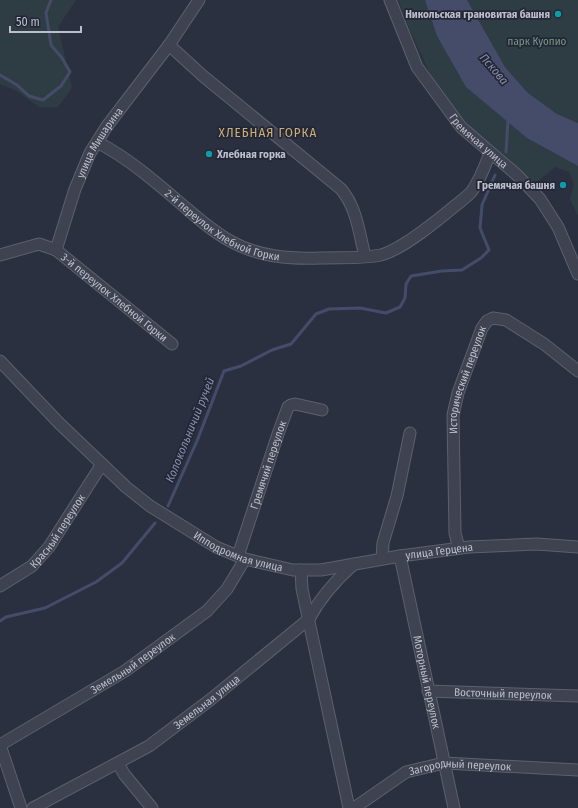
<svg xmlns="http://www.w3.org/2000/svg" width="578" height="808" viewBox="0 0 578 808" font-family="'Fira Sans Condensed',sans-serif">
	<rect width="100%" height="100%" fill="#2b3041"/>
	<!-- green -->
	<path fill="#2e3d43" d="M 0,0 L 76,0 L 58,27 L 72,88 L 58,107 L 39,107 L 17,91 L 0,84 Z
		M 398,0 L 425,0 L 437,36 L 527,138 L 578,166 L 578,216 L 570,199 L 574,184 L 569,172 L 555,167 L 535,184 L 469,127 L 432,78 L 409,28 Z
		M 467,0 L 578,0 L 578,123 L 557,114 L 528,93 L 505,67 Z"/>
	<!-- water -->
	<path fill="#454c69" d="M 425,0 L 467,0 L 505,67 L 528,93 L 557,114 L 578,123 L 578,166 L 527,138 L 466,87 L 437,36 Z"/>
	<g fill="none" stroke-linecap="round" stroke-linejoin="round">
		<!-- stream -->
		<path stroke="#454c69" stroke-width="3" d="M 0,75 L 17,85 L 29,96 L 43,100 L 61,86 L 70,72 L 62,58 L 51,45 L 46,13 L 51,0
			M 506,152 L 508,120
			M 168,506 L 197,441 L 224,371 L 241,366 L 272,350 L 291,344 L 316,314 L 329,309 L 360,308 L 386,313 L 400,307 L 405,298 L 406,284 L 411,276 L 442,271 L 462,270 L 481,258 L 489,250 L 480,228 L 482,205 L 495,175
			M 0,621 L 6,617 L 45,608 L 96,582 L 122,563 L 155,523"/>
		<defs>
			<g id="street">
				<path id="s1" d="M 390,0 L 417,67 L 461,127 L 517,175 L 540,199 L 558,227 L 578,274"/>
				<path d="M 169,45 L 203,76 L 341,189 C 357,208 359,233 365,256"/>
				<path id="s2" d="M 97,142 C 130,159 158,184 186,208 C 201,221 215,233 232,242 C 260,257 290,259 320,258 C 340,257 362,259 381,255 C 403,249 438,220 456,205 C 461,201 468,196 472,191 C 480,180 485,166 490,153"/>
				<path id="s3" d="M 56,250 L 172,344"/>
				<path id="s4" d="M 0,255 L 39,244 L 56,250 L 75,189 L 90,153 L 107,126 L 169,45 L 199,0"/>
				<path id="s5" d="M 0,361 L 59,423 L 126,487 L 150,506 L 216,547 L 245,559 L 293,570 L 321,570 L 400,556 L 469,547 L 537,544 L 578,547"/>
				<path id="s6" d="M 459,548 L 455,533 L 453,415 L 458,393 L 482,328 L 487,321 L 493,318 L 506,320 L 544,344 L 578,371"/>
				<path id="s7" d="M 238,556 L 278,434 L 288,407 L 291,405 L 295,404 L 322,410"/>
				<path id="s8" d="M 400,556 L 454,808"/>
				<path d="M 382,559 L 383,543 L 397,496 L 410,433"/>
				<path d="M 301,570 L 302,589 L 349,808"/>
				<path id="s9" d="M 0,586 L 32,566 L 49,547 L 102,464"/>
				<path id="s10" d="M 428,691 L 578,696"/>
				<path id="s11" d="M 0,745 L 125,671 L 207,611 L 227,589 L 245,559"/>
				<path d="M 0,745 L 21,808"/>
				<path d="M 118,763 L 124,774 L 152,808"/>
				<path id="s12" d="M 33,808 L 149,746 L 210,700 L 309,619 C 320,598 336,580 354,564"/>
				<path id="s13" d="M 354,808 L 406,772 L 444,763 L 578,770"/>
			</g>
		</defs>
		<!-- street casing -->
		<use href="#street" stroke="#5d606e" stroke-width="13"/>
		<!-- street -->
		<use href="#street" stroke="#3f4251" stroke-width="11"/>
	</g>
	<!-- markers -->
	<g fill="#0f9aa8" stroke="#242736" stroke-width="1.5">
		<circle cx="558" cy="14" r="4"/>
		<circle cx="209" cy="154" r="4"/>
		<circle cx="563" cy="185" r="4"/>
	</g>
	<g text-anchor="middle" stroke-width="3.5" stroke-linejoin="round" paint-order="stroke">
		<!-- poi labels -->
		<g font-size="11" font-weight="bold" fill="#bcbfcb" stroke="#242736" text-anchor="end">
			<text x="550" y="18">Никольская грановитая башня</text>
			<text x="217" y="158" text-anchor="start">Хлебная горка</text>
			<text x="555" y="189">Гремячая башня</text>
		</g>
		<!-- park labels -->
		<g font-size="11" fill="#779986" stroke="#242736">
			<text x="537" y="45">парк Куопио</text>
		</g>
		<!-- street labels -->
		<g font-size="11" fill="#bcbfcb" stroke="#242736">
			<text dy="4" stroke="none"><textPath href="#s1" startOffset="169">Гремячая улица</textPath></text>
			<text dy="4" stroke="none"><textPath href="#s4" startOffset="175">улица Мишарина</textPath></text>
			<text dy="4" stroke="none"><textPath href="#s2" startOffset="152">2-й переулок Хлебной Горки</textPath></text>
			<text dy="4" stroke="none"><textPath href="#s3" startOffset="75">3-й переулок Хлебной Горки</textPath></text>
			<text dy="4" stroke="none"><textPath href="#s6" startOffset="171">Исторический переулок</textPath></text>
			<text dy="4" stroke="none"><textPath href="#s7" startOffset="96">Гремячий переулок</textPath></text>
			<text dy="4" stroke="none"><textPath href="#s9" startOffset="81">Красный переулок</textPath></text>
			<text dy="4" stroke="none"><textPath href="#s5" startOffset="309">Ипподромная улица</textPath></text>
			<text dy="4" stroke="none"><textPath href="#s5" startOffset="515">улица Герцена</textPath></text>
			<text dy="4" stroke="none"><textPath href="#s11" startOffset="156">Земельный переулок</textPath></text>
			<text dy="4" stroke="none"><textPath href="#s8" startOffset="129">Моторный переулок</textPath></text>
			<text dy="4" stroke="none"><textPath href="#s10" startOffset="75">Восточный переулок</textPath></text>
			<text dy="4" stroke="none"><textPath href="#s12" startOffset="204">Земельная улица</textPath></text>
			<text dy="4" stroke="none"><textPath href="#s13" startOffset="118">Загородный переулок</textPath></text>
		</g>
		<!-- water labels -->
		<g font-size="12" font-style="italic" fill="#878fae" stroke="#242736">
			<text transform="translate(494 69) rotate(49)" y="4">Пскова</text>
			<text transform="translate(190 430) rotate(-68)" y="4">Колокольничий ручей</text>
		</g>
		<!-- quarter labels -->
		<g font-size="13" letter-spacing="1" fill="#caaf78" stroke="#242736">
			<text x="268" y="137">ХЛЕБНАЯ ГОРКА</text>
		</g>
	</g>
	<!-- scale -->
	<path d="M10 26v6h71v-6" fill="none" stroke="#bcbfcb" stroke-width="2"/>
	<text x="16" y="26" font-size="12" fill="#bcbfcb" stroke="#242736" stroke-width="3" paint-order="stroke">50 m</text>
</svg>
